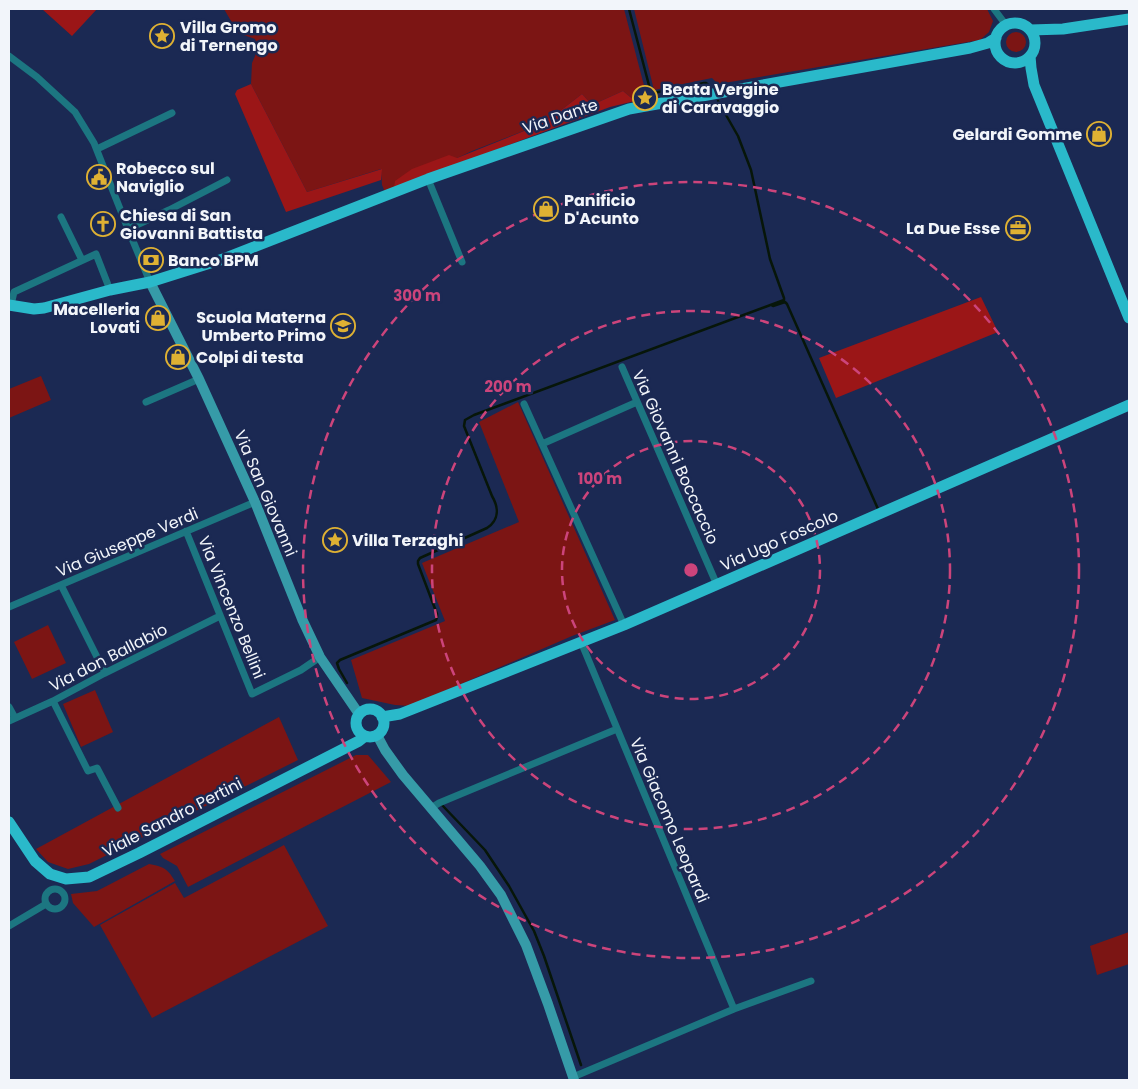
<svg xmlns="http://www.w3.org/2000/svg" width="1138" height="1089" viewBox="0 0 1138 1089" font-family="Poppins,sans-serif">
	<rect width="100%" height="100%" fill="#1b2953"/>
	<!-- green -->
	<path fill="#7c1514" d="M 224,9 L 624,9 L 647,97 L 635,101 L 623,91 L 592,105 L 582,94 L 555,115 L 534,127 L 472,151 L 385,192 L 382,185 L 381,169 L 307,192 L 251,84 L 252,63 L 258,49 L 255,39 L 238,33 Z
		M 634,9 L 987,9 L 993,21 L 989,32 L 980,40 L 718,84 L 712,78 L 654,90 Z
		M1006 42a10 10 0 1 1 20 0a10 10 0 1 1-20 0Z
		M 41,376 L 51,400 L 9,418 L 9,389 Z
		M 518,402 L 615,620 L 572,636 L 410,706 L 395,705 L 362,698 L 351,660 L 445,621 L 422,563 L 519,522 L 479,422 Z
		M 48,625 L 66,663 L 32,679 L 14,642 Z
		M 95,690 L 113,732 L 81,747 L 63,704 Z
		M 279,717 L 298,760 L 89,864 L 68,869 L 48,862 L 36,849 Z
		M 356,755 L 368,755 L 391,782 L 188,887 L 177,866 L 163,858 L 160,854 Z
		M 284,845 L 328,926 L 152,1018 L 100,925 L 175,883 L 184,898 Z
		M 149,864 C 164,867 167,868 175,881 L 94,927 L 73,903 L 71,894 L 97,891 Z
		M 1129,932 L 1129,964 L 1097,975 L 1090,946 Z"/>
	<!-- forest -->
	<path fill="#9b1617" d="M 42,9 L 97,9 L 72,36 Z
		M 251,84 L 307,192 L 382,169 L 381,180 L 286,212 L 235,94 L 237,90 Z
		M 623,91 L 635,101 L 610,107 L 394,188 L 395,181 L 412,169 L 449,155 L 457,158 L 534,127 L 555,115 L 582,94 L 592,105 Z
		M 981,297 L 998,332 L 836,398 L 819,358 Z"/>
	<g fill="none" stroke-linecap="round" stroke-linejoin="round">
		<!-- stream -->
		<path stroke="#071609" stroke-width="2.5" d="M 629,9 L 651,93 L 653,93 L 704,83 L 706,83 L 710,86
			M 771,305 L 773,306 L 785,302 L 787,304 L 878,509
			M 347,683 L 339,669 L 337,663 L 340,660 L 436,620 L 437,617 L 437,614 L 418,564 L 418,561 L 420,558 L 487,528 C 499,520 499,508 492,496 L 464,426 L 465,420 L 474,415 L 784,300 L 784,298 L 770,259 L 751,170 L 738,136 L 718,101
			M 442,805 L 485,850 L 509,886 L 534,931 L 544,956 L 581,1065"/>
		<!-- street -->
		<path stroke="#1c7681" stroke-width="7" d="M 994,9 L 1006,25
			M 9,56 L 37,77 L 75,112 L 94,143 L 128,229 L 150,282
			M 97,149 L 172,113
			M 428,179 L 462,262
			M 61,217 L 82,260
			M 128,229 L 169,210 L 227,180
			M 11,305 L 14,292 L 96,254 L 110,290
			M 622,367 L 717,585
			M 146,402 L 199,379
			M 524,404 L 624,625
			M 542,444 L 637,402
			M 186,531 L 252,694 L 301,670 L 320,657
			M 61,585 L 105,673
			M 9,607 L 255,502
			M 581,642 L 734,1009
			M 53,701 L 88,771 L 97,768 L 118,808
			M 9,707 L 15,718
			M 9,721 L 53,701 L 105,673 L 220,616
			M 431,808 L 439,803 L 617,729
			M45 899a10 10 0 1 1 20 0a10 10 0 1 1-20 0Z
			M 9,926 L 46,904
			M 573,1077 L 734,1009 L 811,981"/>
		<!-- secondary -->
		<path stroke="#369ba8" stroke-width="10" d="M 150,282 L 199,379 L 255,502 L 302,619 L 320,657 L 359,714
			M 377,735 L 385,750 L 403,775 L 480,866 L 501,895 L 526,945 L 548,1004 L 574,1080"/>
		<!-- primary -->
		<path stroke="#2ab9ca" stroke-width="11" d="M995 43a20 20 0 1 1 40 0a20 20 0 1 1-40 0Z
			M 1030,30 L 1063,29 L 1129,19
			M 1030,56 L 1031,68 L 1034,85 L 1129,318
			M 9,305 L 34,309 L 44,308 L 110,290 L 150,282 L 223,259 L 428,179 L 629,109 L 970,48 L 988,43 L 996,38
			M356 723a14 14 0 1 1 28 0a14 14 0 1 1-28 0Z
			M 382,717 L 400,714 L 624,625 L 1129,405
			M 9,822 L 35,861 L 50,874 L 66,879 L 89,877 L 139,853 L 359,741 L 364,737"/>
	</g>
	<!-- distance rings -->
	<g fill="none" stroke="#cc447b" stroke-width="2.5" stroke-dasharray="9 6">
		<circle cx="691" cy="570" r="129"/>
		<circle cx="691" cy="570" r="259"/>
		<circle cx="691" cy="570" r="388"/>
	</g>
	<!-- icons -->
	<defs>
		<symbol id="sight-ring" viewBox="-11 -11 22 22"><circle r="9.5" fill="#1b2953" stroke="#dfb133" stroke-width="1.5"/><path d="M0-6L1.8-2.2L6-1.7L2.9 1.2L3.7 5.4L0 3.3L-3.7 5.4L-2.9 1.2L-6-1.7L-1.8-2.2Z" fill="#dfb133"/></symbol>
		<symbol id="shop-ring" viewBox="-11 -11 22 22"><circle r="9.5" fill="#1b2953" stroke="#dfb133" stroke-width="1.5"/><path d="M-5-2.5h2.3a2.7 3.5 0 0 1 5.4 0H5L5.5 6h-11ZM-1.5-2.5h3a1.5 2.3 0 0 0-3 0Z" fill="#dfb133"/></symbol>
		<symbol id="civic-ring" viewBox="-11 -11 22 22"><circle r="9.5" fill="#1b2953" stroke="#dfb133" stroke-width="1.5"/><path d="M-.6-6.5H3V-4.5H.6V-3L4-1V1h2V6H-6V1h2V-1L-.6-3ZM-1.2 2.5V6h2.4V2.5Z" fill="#dfb133"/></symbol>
		<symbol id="church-ring" viewBox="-11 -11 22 22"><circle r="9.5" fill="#1b2953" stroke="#dfb133" stroke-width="1.5"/><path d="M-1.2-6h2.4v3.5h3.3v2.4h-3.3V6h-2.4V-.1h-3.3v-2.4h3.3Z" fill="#dfb133"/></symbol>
		<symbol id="office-ring" viewBox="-11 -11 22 22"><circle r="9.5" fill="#1b2953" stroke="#dfb133" stroke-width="1.5"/><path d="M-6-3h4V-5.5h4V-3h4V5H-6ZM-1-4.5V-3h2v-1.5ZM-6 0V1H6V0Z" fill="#dfb133"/></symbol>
		<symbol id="bank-ring" viewBox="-11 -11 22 22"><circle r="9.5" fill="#1b2953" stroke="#dfb133" stroke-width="1.5"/><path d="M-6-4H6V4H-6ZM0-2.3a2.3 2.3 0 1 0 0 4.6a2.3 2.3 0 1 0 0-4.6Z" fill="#dfb133"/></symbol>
		<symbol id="school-ring" viewBox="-11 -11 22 22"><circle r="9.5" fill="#1b2953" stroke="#dfb133" stroke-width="1.5"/><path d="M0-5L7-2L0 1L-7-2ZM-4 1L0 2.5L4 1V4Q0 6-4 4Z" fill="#dfb133"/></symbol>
	</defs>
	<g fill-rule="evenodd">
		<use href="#sight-ring" x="148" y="22" width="28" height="28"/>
		<use href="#sight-ring" x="631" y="84" width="28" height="28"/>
		<use href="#shop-ring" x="1085" y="120" width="28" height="28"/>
		<use href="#civic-ring" x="85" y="163" width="28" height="28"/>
		<use href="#shop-ring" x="532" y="195" width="28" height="28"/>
		<use href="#church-ring" x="89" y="210" width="28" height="28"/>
		<use href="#office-ring" x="1004" y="214" width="28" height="28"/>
		<use href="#bank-ring" x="137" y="246" width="28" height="28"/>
		<use href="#shop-ring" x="144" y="304" width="28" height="28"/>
		<use href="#school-ring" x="329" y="312" width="28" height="28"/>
		<use href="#shop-ring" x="164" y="343" width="28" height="28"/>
		<use href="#sight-ring" x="321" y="526" width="28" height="28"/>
	</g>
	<g text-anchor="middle" stroke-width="5" stroke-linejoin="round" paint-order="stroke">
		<!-- poi labels -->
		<g font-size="16" font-weight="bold" fill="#f2f5fa" stroke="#1b2953" text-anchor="start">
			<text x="180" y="33">Villa Gromo<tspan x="180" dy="18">di Ternengo</tspan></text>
			<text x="662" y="95">Beata Vergine<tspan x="662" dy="18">di Caravaggio</tspan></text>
			<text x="1082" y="140" text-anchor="end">Gelardi Gomme</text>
			<text x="116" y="174">Robecco sul<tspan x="116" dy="18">Naviglio</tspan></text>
			<text x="564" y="206">Panificio<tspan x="564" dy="18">D'Acunto</tspan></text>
			<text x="120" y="221">Chiesa di San<tspan x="120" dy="18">Giovanni Battista</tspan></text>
			<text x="1000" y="234" text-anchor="end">La Due Esse</text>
			<text x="168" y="266">Banco BPM</text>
			<text x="140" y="315" text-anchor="end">Macelleria<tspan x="140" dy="18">Lovati</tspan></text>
			<text x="326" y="323" text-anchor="end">Scuola Materna<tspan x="326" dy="18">Umberto Primo</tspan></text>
			<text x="196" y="363">Colpi di testa</text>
			<text x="352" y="546">Villa Terzaghi</text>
		</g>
		<!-- street labels -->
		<g font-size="16" fill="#f2f5fa" stroke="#1b2953">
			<text transform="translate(560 116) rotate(-19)" y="6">Via Dante</text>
			<text transform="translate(676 457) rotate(66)" y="6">Via Giovanni Boccaccio</text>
			<text transform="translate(266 493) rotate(67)" y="6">Via San Giovanni</text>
			<text transform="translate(779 540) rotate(-24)" y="6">Via Ugo Foscolo</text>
			<text transform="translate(127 542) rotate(-23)" y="6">Via Giuseppe Verdi</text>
			<text transform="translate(232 607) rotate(68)" y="6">Via Vincenzo Bellini</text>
			<text transform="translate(108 657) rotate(-27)" y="6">Via don Ballabio</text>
			<text transform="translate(172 817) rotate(-27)" y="6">Viale Sandro Pertini</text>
			<text transform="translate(670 820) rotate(67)" y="6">Via Giacomo Leopardi</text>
		</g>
	</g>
	<circle cx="691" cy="570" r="8" fill="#cc447b" stroke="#1b2953" stroke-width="2.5"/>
	<g font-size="15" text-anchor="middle" font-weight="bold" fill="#cc447b" stroke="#1b2953" stroke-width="5" stroke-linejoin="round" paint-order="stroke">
		<text x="417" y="301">300 m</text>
		<text x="508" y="392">200 m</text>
		<text x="600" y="484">100 m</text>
	</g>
	<!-- border -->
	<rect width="1138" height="1089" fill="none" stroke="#f2f5fa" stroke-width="20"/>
</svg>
